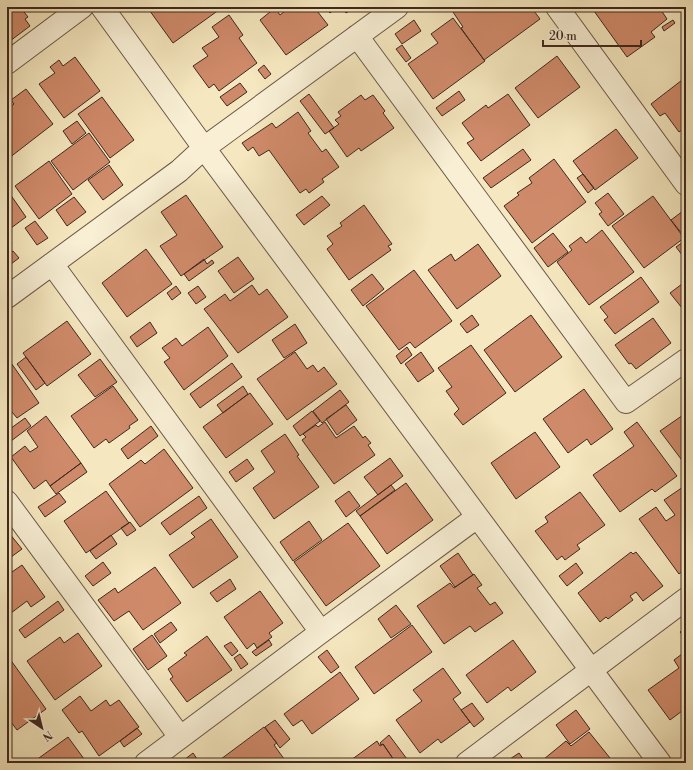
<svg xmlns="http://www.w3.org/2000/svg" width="693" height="770" viewBox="0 0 693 770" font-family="'Libre Bodoni',serif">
	<rect width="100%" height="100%" fill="#f5e7bf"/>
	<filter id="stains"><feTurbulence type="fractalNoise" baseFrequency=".005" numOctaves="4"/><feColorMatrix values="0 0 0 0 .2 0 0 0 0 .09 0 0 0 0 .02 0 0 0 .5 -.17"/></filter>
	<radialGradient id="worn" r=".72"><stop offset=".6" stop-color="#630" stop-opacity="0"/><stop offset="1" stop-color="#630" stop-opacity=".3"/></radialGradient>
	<!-- building -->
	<path fill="#cf8a6a" stroke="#3e281f" d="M 7,7 L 20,7 L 28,17 L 25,19 L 30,26 L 10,41 L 7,36 Z
		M 27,7 L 38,7 L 30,12 Z
		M 147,7 L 223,7 L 173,43 Z
		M 290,7 L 314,7 L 328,25 L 286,55 L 260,20 L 275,8 L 280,15 Z
		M 325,7 L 337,7 L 330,13 Z
		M 341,7 L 355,7 L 346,13 Z
		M 460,7 L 531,7 L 540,19 L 484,60 L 461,28 L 463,27 L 453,12 Z
		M 600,7 L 659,7 L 667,19 L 651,32 L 655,37 L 627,57 L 594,11 Z
		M 679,7 L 686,7 L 686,14 L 685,15 Z
		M 229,15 L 243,35 L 239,38 L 257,63 L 219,91 L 214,84 L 209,88 L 193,66 L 208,56 L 202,48 L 219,37 L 212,27 Z
		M 453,18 L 485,61 L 433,99 L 408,64 L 438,43 L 431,34 Z
		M 414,20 L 421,31 L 402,44 L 395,34 Z
		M 673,20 L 675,23 L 664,31 L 662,27 Z
		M 402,45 L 411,58 L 406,62 L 396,49 Z
		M 557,56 L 580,87 L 538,118 L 515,88 Z
		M 75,57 L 100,91 L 64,118 L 39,84 L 55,73 L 50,67 L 59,60 L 63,66 Z
		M 264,65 L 271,74 L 265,79 L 258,70 Z
		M 686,77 L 686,127 L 679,132 L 665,113 L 660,116 L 651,104 Z
		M 240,83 L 247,92 L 227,106 L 220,97 Z
		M 26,89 L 53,124 L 9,158 L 7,156 L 7,109 L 14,104 L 11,100 Z
		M 459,91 L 465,100 L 442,116 L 436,108 Z
		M 309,94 L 334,128 L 325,134 L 300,101 Z
		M 508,94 L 530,125 L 481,161 L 467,143 L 474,139 L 462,123 L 486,105 L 488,108 Z
		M 361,95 L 365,100 L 373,95 L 385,111 L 383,113 L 394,128 L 361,151 L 359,148 L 347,157 L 329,131 L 339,124 L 335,120 L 341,116 L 338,112 Z
		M 102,97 L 134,140 L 110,158 L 78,114 Z
		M 298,112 L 311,131 L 308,133 L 322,152 L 326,149 L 339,167 L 322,179 L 324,182 L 309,193 L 306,189 L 300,193 L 269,150 L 259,156 L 253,147 L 248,151 L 242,143 L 272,123 L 276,128 Z
		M 77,121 L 86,133 L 72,144 L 63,131 Z
		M 616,129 L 638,158 L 595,190 L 573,161 Z
		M 89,133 L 110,162 L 73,190 L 51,161 Z
		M 523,149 L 531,160 L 491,188 L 483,178 Z
		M 554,159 L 586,202 L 532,243 L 504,206 L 519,195 L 517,193 L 532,183 L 529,178 Z
		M 49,161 L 72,194 L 39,219 L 15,186 Z
		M 109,165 L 123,185 L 103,200 L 88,180 Z
		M 583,174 L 594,188 L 588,193 L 577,178 Z
		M 608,193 L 624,214 L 608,226 L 599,214 L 602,212 L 595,203 Z
		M 10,194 L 26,217 L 7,231 L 7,196 Z
		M 186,195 L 223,247 L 181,276 L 160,246 L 177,235 L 161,212 Z
		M 322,196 L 330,205 L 304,225 L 296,215 Z
		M 653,196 L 684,238 L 644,268 L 612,226 Z
		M 74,197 L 86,212 L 67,226 L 56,210 Z
		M 364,205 L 392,244 L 388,246 L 391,250 L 349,280 L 327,249 L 333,244 L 327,236 L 342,226 L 340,223 Z
		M 683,211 L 686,216 L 686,233 L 683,235 L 671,220 Z
		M 35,221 L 48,238 L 37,245 L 25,228 Z
		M 602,230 L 634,272 L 589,305 L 557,262 L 572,250 L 569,246 L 581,237 L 586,243 Z
		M 553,233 L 568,252 L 548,267 L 534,248 Z
		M 7,236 L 12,244 L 7,247 Z
		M 686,240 L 686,260 L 676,247 Z
		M 478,244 L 501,276 L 457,309 L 428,270 L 451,254 L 455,261 Z
		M 146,249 L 172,284 L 127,317 L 102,283 Z
		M 13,251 L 19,258 L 7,267 L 7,252 L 8,254 Z
		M 238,257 L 254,279 L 234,293 L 218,271 Z
		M 204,259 L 207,264 L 212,260 L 214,263 L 189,281 L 184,274 Z
		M 414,270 L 452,321 L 415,348 L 410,342 L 399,350 L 366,306 Z
		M 372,274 L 384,289 L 363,306 L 351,290 Z
		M 641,277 L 659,302 L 615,334 L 604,320 L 608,317 L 600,307 Z
		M 686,281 L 686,313 L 670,293 Z
		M 252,285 L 259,295 L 267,289 L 288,317 L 238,353 L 204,309 L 225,294 L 230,301 Z
		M 176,286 L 181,293 L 172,300 L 167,293 Z
		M 198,286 L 206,297 L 196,304 L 188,293 Z
		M 472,315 L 479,325 L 467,333 L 460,324 Z
		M 531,315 L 562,357 L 515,392 L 484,350 Z
		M 653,318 L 671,343 L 636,369 L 631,363 L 629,364 L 615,345 Z
		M 67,321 L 91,354 L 47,386 L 23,353 Z
		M 150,322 L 157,333 L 137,347 L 130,337 Z
		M 295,324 L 307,343 L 284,358 L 272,340 Z
		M 208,327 L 228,356 L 184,390 L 164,362 L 170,358 L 162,348 L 176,338 L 182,346 Z
		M 471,345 L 506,393 L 463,425 L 454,414 L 459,409 L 446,391 L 452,387 L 438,368 Z
		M 407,347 L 412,355 L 401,364 L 396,356 Z
		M 295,352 L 307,369 L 313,365 L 318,372 L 324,367 L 337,384 L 287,420 L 257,379 Z
		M 421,352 L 434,371 L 418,382 L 405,364 Z
		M 7,357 L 39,403 L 17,418 L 12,412 L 7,415 Z
		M 26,357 L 45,383 L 36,390 L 17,364 Z
		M 100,359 L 117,382 L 95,397 L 78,375 Z
		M 232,363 L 242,377 L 200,408 L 190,394 Z
		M 113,386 L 138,420 L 129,426 L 130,428 L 109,443 L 106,439 L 94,448 L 71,416 Z
		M 243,386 L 248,394 L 223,413 L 217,405 Z
		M 584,389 L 613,429 L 591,445 L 587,439 L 568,453 L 543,419 Z
		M 340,390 L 349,402 L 322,423 L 313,411 Z
		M 250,393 L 273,424 L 226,458 L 203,427 Z
		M 346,405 L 357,420 L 337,435 L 326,419 Z
		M 312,411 L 320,421 L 300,436 L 293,426 Z
		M 686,413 L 686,461 L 684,463 L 660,431 Z
		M 46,416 L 81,463 L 50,486 L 46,480 L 34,489 L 11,457 L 25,446 L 30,452 L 38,447 L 27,431 Z
		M 25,418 L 31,426 L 7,444 L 7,431 Z
		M 325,422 L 336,438 L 354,426 L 363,438 L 365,436 L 371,443 L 368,445 L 375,455 L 334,484 L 302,440 L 306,437 L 303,434 L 316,425 L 318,427 Z
		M 637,422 L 677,476 L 655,492 L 652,489 L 620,512 L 593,475 L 634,446 L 624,432 Z
		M 151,426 L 158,436 L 128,459 L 121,449 Z
		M 535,432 L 560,467 L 516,499 L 491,463 Z
		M 285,434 L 299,455 L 297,456 L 319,487 L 274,519 L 253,488 L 275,472 L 261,451 Z
		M 164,449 L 193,488 L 140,527 L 109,484 L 141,460 L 145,464 Z
		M 390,458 L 403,476 L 378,495 L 364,477 Z
		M 247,459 L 254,469 L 236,482 L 229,472 Z
		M 81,463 L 87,472 L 56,494 L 50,486 Z
		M 406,483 L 433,520 L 387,554 L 360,516 Z
		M 391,485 L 395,490 L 360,516 L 356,511 Z
		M 683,487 L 686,491 L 686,568 L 679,574 L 639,519 L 656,507 L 666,521 L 675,515 L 664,500 Z
		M 106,491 L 129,523 L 86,553 L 64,521 Z
		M 349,491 L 360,506 L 346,517 L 335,501 Z
		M 580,492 L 605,525 L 577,545 L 580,549 L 565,560 L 562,556 L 557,560 L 535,531 L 548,522 L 545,517 Z
		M 59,493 L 66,502 L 45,517 L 38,507 Z
		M 199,496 L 207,508 L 170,535 L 161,523 Z
		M 211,519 L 238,557 L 193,588 L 169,555 L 195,537 L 191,533 Z
		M 309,521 L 322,540 L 293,561 L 280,542 Z
		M 130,522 L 136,530 L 127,536 L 121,528 Z
		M 348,523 L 380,566 L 326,606 L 294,562 Z
		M 9,533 L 22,549 L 7,560 L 7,534 Z
		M 111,535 L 117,544 L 96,559 L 90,551 Z
		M 631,552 L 633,554 L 636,552 L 663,586 L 643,601 L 636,592 L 630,596 L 633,600 L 608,619 L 606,617 L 600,622 L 578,593 Z
		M 458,553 L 473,575 L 455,587 L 440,566 Z
		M 103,562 L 111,573 L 93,586 L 85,576 Z
		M 576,563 L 583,573 L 567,586 L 559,576 Z
		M 7,565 L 12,572 L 22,565 L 45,597 L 31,607 L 27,601 L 7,616 Z
		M 155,567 L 181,603 L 143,630 L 129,611 L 114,621 L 98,600 L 115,588 L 118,593 Z
		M 474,574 L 482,585 L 477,588 L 490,605 L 495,602 L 503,613 L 475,632 L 470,626 L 444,644 L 417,606 L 450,583 L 454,588 Z
		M 230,579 L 236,589 L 217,602 L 210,593 Z
		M 260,591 L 283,623 L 269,633 L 272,637 L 257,648 L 254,643 L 247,649 L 224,617 Z
		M 58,601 L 64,610 L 25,638 L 19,630 Z
		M 396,605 L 411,624 L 391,638 L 378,619 Z
		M 171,622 L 177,630 L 160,643 L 154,634 Z
		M 412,625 L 432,652 L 374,694 L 355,667 Z
		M 686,628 L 686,639 L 680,632 Z
		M 78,633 L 102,666 L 55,700 L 27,661 L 60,637 L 64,643 Z
		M 152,635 L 167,656 L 148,670 L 133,649 Z
		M 207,636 L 232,670 L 187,702 L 170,679 L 173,677 L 168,669 L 187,655 L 184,653 Z
		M 269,640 L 272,645 L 256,656 L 252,652 Z
		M 513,640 L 536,672 L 511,691 L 508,687 L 487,703 L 466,675 Z
		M 231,642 L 238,651 L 232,656 L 224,646 Z
		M 327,650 L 339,667 L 331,673 L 318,657 Z
		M 686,651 L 686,708 L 670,720 L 648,690 L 679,668 L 674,660 Z
		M 240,654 L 248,664 L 241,669 L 234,658 Z
		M 7,655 L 46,709 L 17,730 L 11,722 L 7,724 Z
		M 443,668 L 461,693 L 453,699 L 470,722 L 441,743 L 438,739 L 420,753 L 396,720 L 422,701 L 413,690 Z
		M 340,672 L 359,699 L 312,734 L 302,720 L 293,726 L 284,714 Z
		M 80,696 L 91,711 L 106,700 L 110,706 L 119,700 L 139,727 L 99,756 L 82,731 L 79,733 L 62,710 Z
		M 472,703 L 484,719 L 474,727 L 461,710 Z
		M 576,710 L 590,729 L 570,744 L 556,725 Z
		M 275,720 L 290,739 L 280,748 L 265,727 Z
		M 264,727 L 277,743 L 274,745 L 287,763 L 218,763 L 217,762 Z
		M 137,728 L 142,734 L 124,747 L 120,741 Z
		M 589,732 L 610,758 L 603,763 L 547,763 L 544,759 L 566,741 L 571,746 Z
		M 389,735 L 410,763 L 396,763 L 383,744 L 381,745 L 380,743 Z
		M 68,737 L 87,763 L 32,763 Z
		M 377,741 L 380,746 L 383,744 L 396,763 L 347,763 Z
		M 193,753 L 200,763 L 180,763 Z
		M 519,753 L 526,763 L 504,763 Z"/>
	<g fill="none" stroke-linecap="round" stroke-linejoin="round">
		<defs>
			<path id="minor" d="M 102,7 L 204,148 L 660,763
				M 557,7 L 686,184
				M 357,36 L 626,402 L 686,360
				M 7,63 L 82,7
				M 52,264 L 321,632
				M 7,297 L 179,171 L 204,148 L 397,7
				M 7,502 L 180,737
				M 146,763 L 321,632 L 477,517
				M 467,763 L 686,599"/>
		</defs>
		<!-- minor casing -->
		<use href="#minor" stroke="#6c5847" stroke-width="24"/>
		<!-- minor -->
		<use href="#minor" stroke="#f8efd5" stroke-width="22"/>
	</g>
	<!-- margin -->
	<rect width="693" height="770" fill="none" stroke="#f5e7bf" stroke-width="24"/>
	<rect x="8" y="8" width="677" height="754" fill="none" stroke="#3e281f" stroke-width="2"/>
	<rect x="12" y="12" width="669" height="746" fill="none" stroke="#3e281f"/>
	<!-- north arrow -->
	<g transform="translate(42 728) rotate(145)" stroke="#f8efd5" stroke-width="3" paint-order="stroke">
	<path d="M0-3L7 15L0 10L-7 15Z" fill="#3e281f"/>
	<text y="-6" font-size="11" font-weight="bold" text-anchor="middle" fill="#3e281f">N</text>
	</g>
	<!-- scale -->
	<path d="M543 40v6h98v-6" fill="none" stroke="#3e281f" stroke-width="2"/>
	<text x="549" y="40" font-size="12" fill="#3e281f" stroke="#f8efd5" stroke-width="3" paint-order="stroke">20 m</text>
	<rect width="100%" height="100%" filter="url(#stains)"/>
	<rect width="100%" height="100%" fill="url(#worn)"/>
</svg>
